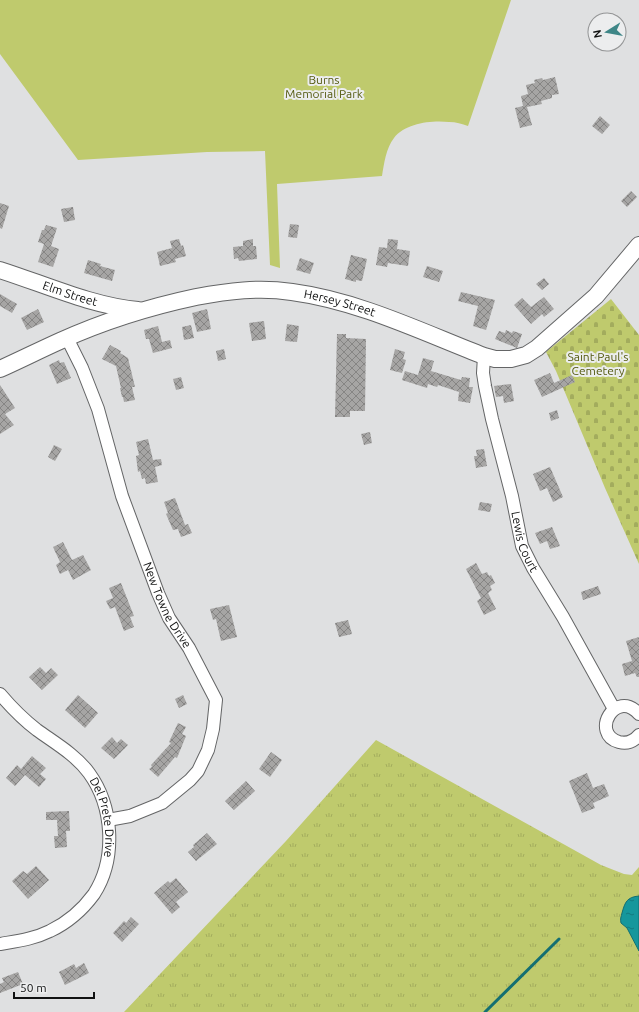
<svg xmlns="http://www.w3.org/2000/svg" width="639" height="1012" viewBox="0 0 639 1012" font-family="Ubuntu,sans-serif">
	<defs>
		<pattern id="grass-tufts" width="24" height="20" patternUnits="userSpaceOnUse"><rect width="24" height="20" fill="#bfca6d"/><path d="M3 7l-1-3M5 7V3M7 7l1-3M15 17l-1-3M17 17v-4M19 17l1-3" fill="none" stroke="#a3ac5d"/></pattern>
		<pattern id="cemetery-stones" width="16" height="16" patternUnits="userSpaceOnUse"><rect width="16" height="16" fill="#bfca6d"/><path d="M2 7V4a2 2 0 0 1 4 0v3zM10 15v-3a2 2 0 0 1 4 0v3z" fill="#a3ac5d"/></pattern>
		<pattern id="water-ripples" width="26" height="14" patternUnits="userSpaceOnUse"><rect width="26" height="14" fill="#15979c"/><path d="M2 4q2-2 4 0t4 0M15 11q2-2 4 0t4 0" fill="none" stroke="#127a7e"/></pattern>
		<pattern id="building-cross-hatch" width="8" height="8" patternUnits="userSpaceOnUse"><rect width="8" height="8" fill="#a6a5a4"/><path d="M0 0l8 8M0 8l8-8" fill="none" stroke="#868584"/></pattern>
	</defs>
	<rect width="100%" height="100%" fill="#dfe0e1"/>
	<!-- grass -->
	<path fill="url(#grass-tufts)" d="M 376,740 L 601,865 L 624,874 L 632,875 L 639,867 L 639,1012 L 124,1012 L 286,841 Z"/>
	<!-- cemetery -->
	<path fill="url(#cemetery-stones)" d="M 611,299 L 639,335 L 639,564 L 605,488 L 556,371 L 546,352 Z"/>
	<!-- park -->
	<path fill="#bfca6d" d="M 0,0 L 511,0 L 468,126 C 462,124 456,122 449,122 C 432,120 405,123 394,138 C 386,148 384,164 382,176 L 277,184 L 280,268 L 270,265 L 265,151 L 207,152 L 78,160 L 0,54 Z"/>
	<!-- water -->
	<path fill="url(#water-ripples)" stroke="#146f72" d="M 639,896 L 639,951 L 627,928 L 621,923 C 620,919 621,917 622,913 C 625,902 627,897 639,896 Z"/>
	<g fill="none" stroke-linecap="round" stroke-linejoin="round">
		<!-- stream -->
		<path stroke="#146f72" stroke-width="3" d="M 485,1012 L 559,939"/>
	</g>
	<!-- building -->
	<path fill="url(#building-cross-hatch)" d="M 555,77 L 559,94 L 552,95 L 552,98 L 541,101 L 542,104 L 527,107 L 532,125 L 520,128 L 515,108 L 523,106 L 521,96 L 528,94 L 526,85 L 535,83 L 534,80 L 542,78 L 543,80 Z
		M 600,116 L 610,125 L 602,134 L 592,126 Z
		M 631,191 L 637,197 L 627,207 L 621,201 Z
		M 0,203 L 9,206 L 2,229 L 0,228 Z
		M 73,207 L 75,220 L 64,222 L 61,209 Z
		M 290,224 L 299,225 L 297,238 L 288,237 Z
		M 46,225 L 57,228 L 51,246 L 59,249 L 53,267 L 38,262 L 44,244 L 38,242 L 42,230 L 44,230 Z
		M 179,239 L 181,246 L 183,245 L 186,256 L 175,259 L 176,262 L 160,266 L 157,252 L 172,248 L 170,241 Z
		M 253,239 L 253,246 L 256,246 L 257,259 L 239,261 L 238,258 L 234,259 L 233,247 L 243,246 L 243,241 Z
		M 388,239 L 398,240 L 397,249 L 410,251 L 408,266 L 388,263 L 387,267 L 376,265 L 379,247 L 387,248 Z
		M 351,255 L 367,259 L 362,281 L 356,280 L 356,282 L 345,279 Z
		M 300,258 L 314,263 L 310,274 L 296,270 Z
		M 88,260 L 101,264 L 100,266 L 115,270 L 112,281 L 84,273 Z
		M 427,266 L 443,271 L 439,282 L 423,277 Z
		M 544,278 L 549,284 L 542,290 L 536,284 Z
		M 461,292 L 495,300 L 486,330 L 473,326 L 478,306 L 458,301 Z
		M 0,294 L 17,304 L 12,313 L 0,306 Z
		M 544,297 L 554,309 L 544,317 L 542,314 L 531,324 L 514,305 L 522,298 L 531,307 Z
		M 38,309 L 44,322 L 27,330 L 21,318 Z
		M 207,309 L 211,329 L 197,332 L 192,313 Z
		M 264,321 L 266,339 L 252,341 L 249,323 Z
		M 287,324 L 299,326 L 297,342 L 285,341 Z
		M 191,325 L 194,338 L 184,340 L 182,327 Z
		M 158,326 L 162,342 L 170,340 L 172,348 L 153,353 L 149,339 L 146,339 L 144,330 Z
		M 506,330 L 512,333 L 513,331 L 522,334 L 517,348 L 495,339 L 499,331 L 505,333 Z
		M 337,334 L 346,334 L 346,338 L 366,339 L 365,411 L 350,411 L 350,417 L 335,417 Z
		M 110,345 L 121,351 L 120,353 L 128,358 L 135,387 L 132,387 L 135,400 L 124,402 L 123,397 L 122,397 L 120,388 L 121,388 L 116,366 L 102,359 Z
		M 224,349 L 226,359 L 218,361 L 216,351 Z
		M 395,349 L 405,352 L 403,359 L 406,360 L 402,373 L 390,370 Z
		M 423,358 L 434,361 L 431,371 L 461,380 L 462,377 L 470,378 L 469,387 L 473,387 L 470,403 L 458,401 L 459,392 L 438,385 L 437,387 L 428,384 L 427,388 L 402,380 L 405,371 L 418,375 Z
		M 59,360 L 60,363 L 64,362 L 71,378 L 57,384 L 49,365 Z
		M 550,373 L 554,383 L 572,375 L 575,382 L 542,397 L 534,380 Z
		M 181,377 L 184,388 L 176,390 L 173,379 Z
		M 511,384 L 514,401 L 504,403 L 503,396 L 496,397 L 494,386 Z
		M 0,385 L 15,408 L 5,414 L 14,425 L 0,434 Z
		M 557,410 L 559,418 L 551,421 L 549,413 Z
		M 370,432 L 372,443 L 364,445 L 361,434 Z
		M 148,439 L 153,460 L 161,459 L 162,465 L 155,467 L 158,482 L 146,484 L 145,478 L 142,479 L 140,471 L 138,472 L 136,456 L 139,455 L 136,442 Z
		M 54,445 L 62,449 L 55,461 L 48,457 Z
		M 484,449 L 487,466 L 476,468 L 474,456 L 477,456 L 476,450 Z
		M 550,467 L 563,497 L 553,502 L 547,488 L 540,491 L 533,474 Z
		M 175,498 L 185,525 L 188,524 L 192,533 L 181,537 L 178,529 L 173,530 L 166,514 L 168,513 L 164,502 Z
		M 480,502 L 492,504 L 490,512 L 478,510 Z
		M 552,527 L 560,546 L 550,549 L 547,541 L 540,544 L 535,533 Z
		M 63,542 L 72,560 L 83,555 L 91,570 L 73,580 L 68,570 L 60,574 L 56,565 L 60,562 L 53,547 Z
		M 476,563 L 482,574 L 487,572 L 489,576 L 491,575 L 495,583 L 490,586 L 492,590 L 488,593 L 496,609 L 484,615 L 477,601 L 481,598 L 466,569 Z
		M 121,583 L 134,616 L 130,617 L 134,627 L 124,631 L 115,607 L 110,609 L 106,601 L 113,598 L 109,588 Z
		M 598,586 L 601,594 L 583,600 L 581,592 Z
		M 229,605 L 237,637 L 221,641 L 216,619 L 213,620 L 210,609 Z
		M 348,620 L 352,634 L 339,637 L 335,623 Z
		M 639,637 L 639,677 L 637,677 L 635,673 L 625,676 L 622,664 L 632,661 L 626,641 Z
		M 40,667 L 46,673 L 51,668 L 58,675 L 42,690 L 29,677 Z
		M 78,695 L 98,713 L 85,728 L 65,710 Z
		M 183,695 L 187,704 L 179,708 L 175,699 Z
		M 178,723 L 186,727 L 182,734 L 186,736 L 177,758 L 175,757 L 158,777 L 149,769 L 152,767 L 151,765 L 171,743 L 169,742 Z
		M 112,737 L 117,743 L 121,739 L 128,745 L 114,759 L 101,748 Z
		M 271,752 L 282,760 L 270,777 L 259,769 Z
		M 32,756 L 46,768 L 40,774 L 46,779 L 39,787 L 25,775 L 15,786 L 6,778 L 17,765 L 21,769 Z
		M 587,773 L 593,788 L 604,784 L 609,796 L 593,803 L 595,808 L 582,813 L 569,781 Z
		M 246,781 L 255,791 L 234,810 L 225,801 Z
		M 69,811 L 70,831 L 66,831 L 67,847 L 55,848 L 54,836 L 58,836 L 57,820 L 46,820 L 46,812 Z
		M 207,833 L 217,844 L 196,861 L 188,852 L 194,847 L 193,845 Z
		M 36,866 L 49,880 L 28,899 L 12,881 L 23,871 L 27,874 Z
		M 176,878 L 188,892 L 176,902 L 180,907 L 172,914 L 154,893 L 168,881 L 170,883 Z
		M 131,917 L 139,924 L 122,942 L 113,933 L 124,921 L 126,923 Z
		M 84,963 L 89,973 L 65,985 L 59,972 L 74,964 L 76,968 Z
		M 18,972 L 23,984 L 0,993 L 0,984 L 4,982 L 2,978 Z"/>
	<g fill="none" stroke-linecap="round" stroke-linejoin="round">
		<defs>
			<g id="minor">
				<path id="s1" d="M 67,338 L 82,368 L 98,409 L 122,496 L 158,593 L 169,618 L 189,648 L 216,700 L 213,729 L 208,750 L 198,771 L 190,780 L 162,803 L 130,816 L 108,820"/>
				<path id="s2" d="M 484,356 L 483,373 L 485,386 L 492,419 L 512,496 L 522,546 L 533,568 L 563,617 L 614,709"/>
				<path id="s3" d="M 0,694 C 11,707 24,720 37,730 C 55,743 76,755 89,773 C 113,806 117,858 94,894 C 83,909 67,923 50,931 C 34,939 17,941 0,944"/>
				<path d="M 639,714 C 615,688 590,734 619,742 C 627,744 634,741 639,735"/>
			</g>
			<g id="tertiary">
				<path id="s4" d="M 0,270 C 44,284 92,306 138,310"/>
				<path id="s5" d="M 0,369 C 20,360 40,350 60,341 C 104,321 149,307 196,297 C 228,291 259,287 292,292 C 359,301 422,332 484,356 L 495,359 L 511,359 L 526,355 L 537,348 L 596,296 L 639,245"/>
			</g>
		</defs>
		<!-- minor casing -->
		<use href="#minor" stroke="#646566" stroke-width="14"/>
		<!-- tertiary casing -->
		<use href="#tertiary" stroke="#646566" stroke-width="18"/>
		<!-- minor -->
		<use href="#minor" stroke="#fff" stroke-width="12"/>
		<!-- tertiary -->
		<use href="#tertiary" stroke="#fff" stroke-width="16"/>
	</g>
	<g text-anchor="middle" stroke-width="4" stroke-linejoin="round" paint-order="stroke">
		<!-- park labels -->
		<g font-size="12" fill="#555b11" stroke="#ecedee">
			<text x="324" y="84">Burns<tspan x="324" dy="14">Memorial Park</tspan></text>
			<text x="598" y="361">Saint Paul's<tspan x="598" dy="14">Cemetery</tspan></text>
		</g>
		<!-- street labels -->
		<g font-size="12" fill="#101111" stroke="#ecedee">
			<text dy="4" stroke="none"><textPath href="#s4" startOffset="74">Elm Street</textPath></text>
			<text dy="4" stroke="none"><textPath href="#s5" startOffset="355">Hersey Street</textPath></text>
			<text dy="4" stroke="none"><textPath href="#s2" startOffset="191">Lewis Court</textPath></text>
			<text dy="4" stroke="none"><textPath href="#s1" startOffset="286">New Towne Drive</textPath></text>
			<text dy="4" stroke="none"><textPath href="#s3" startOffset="167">Del Prete Drive</textPath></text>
		</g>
	</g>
	<!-- north arrow -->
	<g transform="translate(607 32) rotate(259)"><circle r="19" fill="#ecedee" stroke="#949596"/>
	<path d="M0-3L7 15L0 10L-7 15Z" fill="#3e8687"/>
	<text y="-6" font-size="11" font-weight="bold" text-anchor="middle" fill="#101111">N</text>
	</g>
	<!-- scale -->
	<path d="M14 992v6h80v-6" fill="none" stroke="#101111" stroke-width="2"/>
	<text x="20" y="992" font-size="12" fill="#101111" stroke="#ecedee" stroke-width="3" paint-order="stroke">50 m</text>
</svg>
